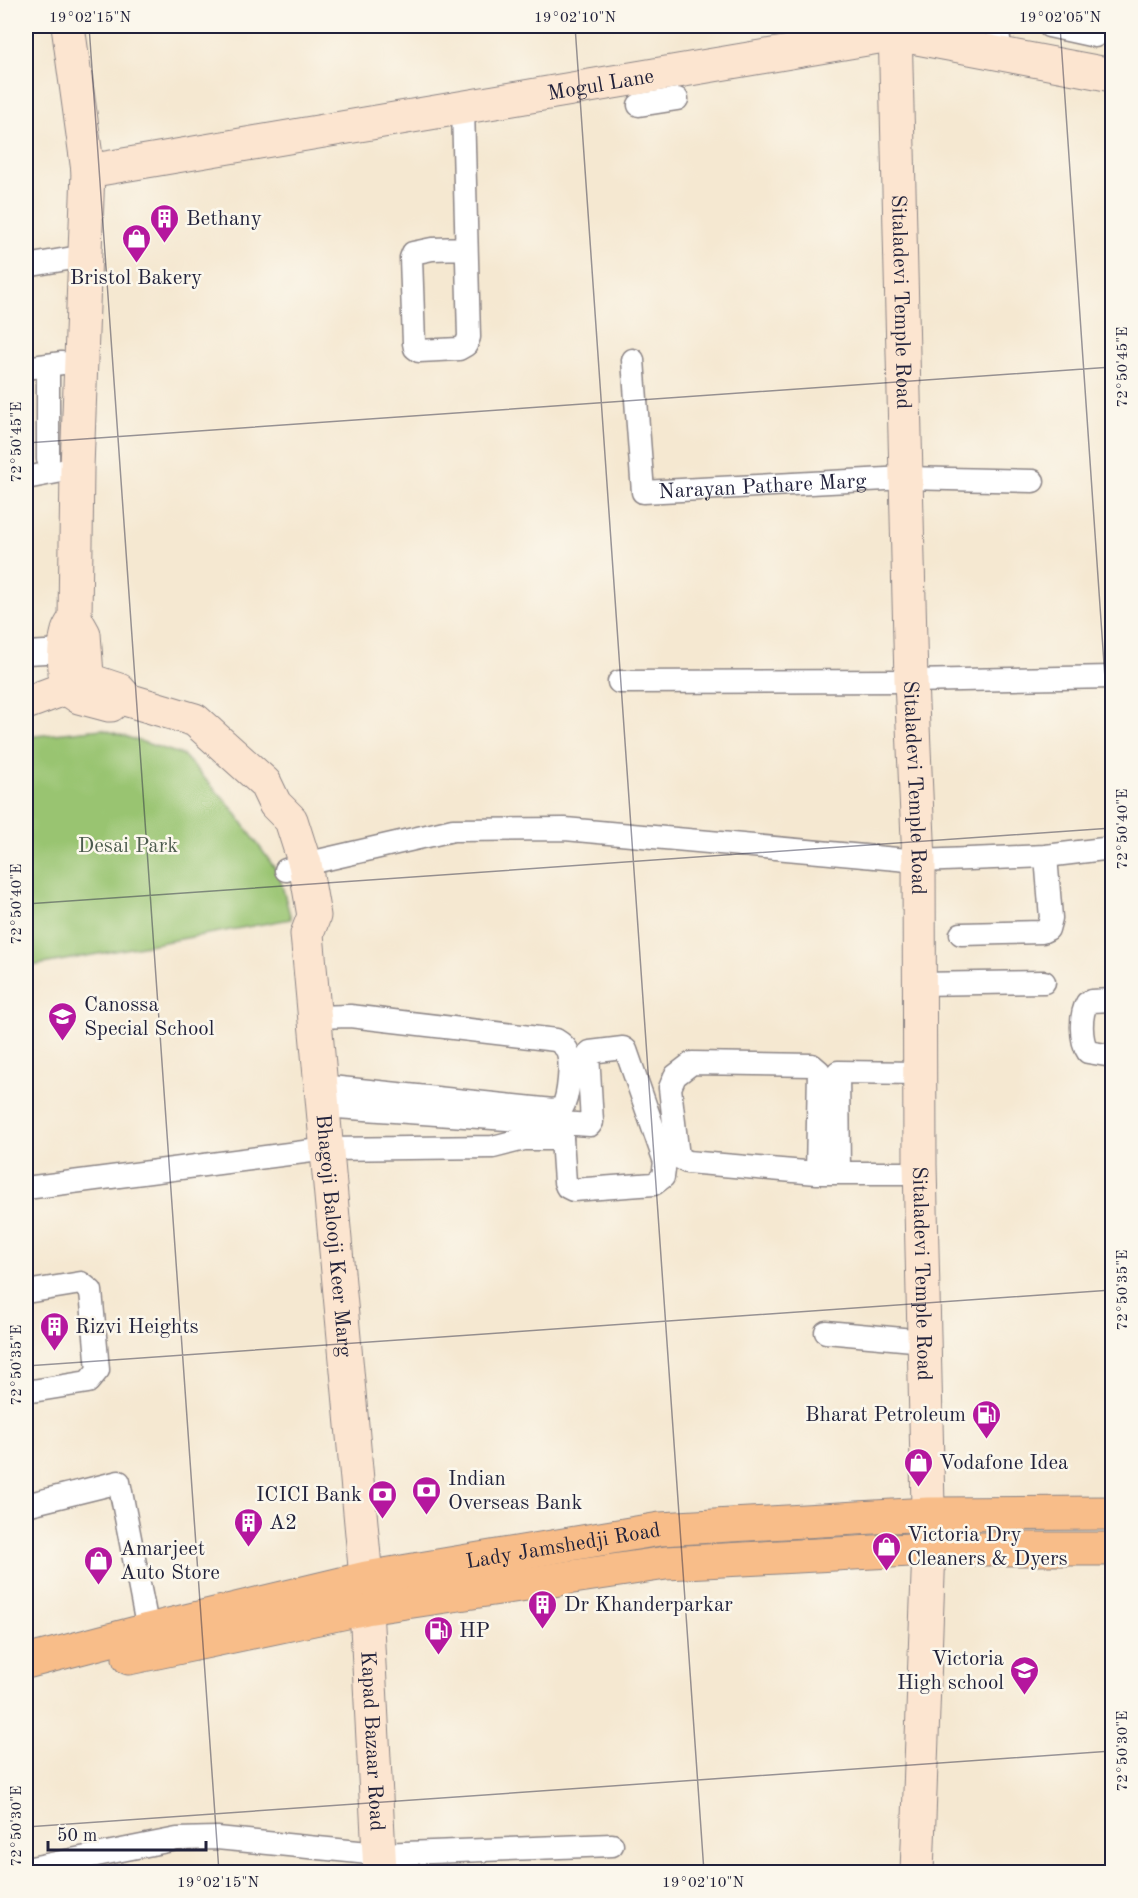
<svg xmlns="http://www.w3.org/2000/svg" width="1138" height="1898" viewBox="0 0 1138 1898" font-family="'Old Standard TT',serif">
	<rect width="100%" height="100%" fill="#fbf7ec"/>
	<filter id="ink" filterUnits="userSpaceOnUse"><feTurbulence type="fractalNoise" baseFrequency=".0167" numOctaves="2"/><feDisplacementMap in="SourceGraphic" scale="12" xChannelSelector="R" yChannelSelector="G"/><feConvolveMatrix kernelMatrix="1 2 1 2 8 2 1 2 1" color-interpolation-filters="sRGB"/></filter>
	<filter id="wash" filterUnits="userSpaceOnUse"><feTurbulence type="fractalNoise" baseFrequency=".008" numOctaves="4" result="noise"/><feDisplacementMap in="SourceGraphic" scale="24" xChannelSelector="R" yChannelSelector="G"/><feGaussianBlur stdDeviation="1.35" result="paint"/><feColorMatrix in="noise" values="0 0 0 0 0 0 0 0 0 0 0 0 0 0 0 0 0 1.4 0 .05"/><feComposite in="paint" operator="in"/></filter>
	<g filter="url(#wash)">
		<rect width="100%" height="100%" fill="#f5e8d1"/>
		<!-- green -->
		<path fill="#99c471" stroke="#5e7356" stroke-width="1.5" d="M 102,729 L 183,755 L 232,808 L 279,874 L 291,919 L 26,967 L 26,737 Z"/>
	</g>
	<g filter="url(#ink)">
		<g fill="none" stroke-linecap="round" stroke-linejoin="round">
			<defs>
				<g id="street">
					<path d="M 998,26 L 1000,54"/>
					<path d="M 1049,26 L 1095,36"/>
					<path d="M 639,105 L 677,99"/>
					<path d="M 463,108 L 469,337 L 466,345 L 459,349 L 419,351 L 415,348 L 414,343 L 411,258 L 413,253 L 432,249 L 466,248"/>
					<path d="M 26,266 L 85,256"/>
					<path id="s1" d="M 633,360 L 643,492 L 905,478 L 1033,481"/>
					<path d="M 48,365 L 48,459"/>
					<path d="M 26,368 L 62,363"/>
					<path d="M 26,478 L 77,468"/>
					<path d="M 26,653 L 65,651"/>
					<path d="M 619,682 L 911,681 L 1112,677"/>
					<path d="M 286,870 L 305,864 L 453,830 L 565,829 L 919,861 L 1046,856 L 1112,848"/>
					<path d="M 961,934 L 1042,932 L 1048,929 L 1051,918 L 1046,856"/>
					<path d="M 919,984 L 1044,982"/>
					<path d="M 1112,1000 L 1091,1001 L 1087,1003 C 1080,1015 1080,1040 1088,1052 L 1112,1056"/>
					<path d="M 315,1017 L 350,1016 L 556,1040 C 561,1043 564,1045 567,1050 C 572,1062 569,1097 562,1108 L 553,1110 L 321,1086"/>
					<path d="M 323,1106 L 590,1125 L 592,1122 L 588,1054 L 590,1052 L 623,1048 L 626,1050 L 665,1162 L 663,1177 L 654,1184 L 573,1190 L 567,1187 L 565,1182 L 561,1124"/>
					<path d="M 839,1172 L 838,1072 L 920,1073"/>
					<path d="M 817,1173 L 819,1071 L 812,1065 L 692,1063 L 675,1076 L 670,1088 L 678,1157 L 687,1162 L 817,1173 L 921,1173"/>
					<path d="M 26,1188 L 327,1149 L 493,1147 L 524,1139 L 562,1139"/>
					<path d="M 26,1292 L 81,1283 L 91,1291 L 98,1370 L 88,1382 L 26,1392"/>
					<path d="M 826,1332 L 924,1341"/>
					<path d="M 26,1505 L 119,1482 L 148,1630"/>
					<path d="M 26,1869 L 177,1839 L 217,1838 L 379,1854 L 612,1845"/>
				</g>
				<g id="secondary">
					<path d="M 68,26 L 88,171 L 77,468 L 75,618 C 73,622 69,627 68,631 C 63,648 64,672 67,689 L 79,697 L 109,705 L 111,705"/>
					<path id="s2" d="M 895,26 L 911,681 L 919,861 L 920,1165 L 929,1549 L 917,1872"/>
					<path id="s3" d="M 88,171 L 896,34 L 1112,75"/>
					<path id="s4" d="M 75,618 L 84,634 L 87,675 L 89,680 L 119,690 L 128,700 L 195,720 L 265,783 L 275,804 L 291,820 L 305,864 L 314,916 L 307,934 L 366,1578 L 366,1608 L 380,1872"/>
					<path d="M 26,703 L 88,680"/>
				</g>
				<g id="primary">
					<path d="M 129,1658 L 366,1608 L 666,1563 L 929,1549 L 1112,1549"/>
					<path id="s5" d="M 26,1662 L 148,1630 L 366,1578 L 660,1529 L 928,1514 L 1112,1513"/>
				</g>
			</defs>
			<!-- street casing -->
			<use href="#street" stroke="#8c8586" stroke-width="25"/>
			<!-- secondary casing -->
			<use href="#secondary" stroke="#8c8586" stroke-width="35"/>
			<!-- primary casing -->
			<use href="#primary" stroke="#8c8586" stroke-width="35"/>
			<!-- street -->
			<use href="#street" stroke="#fff" stroke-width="22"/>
			<!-- secondary -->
			<use href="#secondary" stroke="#fce5d0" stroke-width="33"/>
			<!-- primary -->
			<use href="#primary" stroke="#f8bd89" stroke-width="33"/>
		</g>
	</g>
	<!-- ticks -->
	<path fill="none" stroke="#22223b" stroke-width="1.5" stroke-opacity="0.45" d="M 89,26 L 219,1872M 575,26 L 704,1872M 1060,26 L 1112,780M 26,443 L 1112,367M 26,904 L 1112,828M 26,1366 L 1112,1290M 26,1827 L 1112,1751"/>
	<!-- icons -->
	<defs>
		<symbol id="building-pin" viewBox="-11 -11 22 30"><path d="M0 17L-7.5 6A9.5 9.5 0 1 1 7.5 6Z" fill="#b5179e" stroke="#fbf7ec"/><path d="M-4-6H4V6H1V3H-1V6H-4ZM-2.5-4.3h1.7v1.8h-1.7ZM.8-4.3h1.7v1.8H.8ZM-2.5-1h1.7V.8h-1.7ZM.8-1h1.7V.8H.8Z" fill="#fff"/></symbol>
		<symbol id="shop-pin" viewBox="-11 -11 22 30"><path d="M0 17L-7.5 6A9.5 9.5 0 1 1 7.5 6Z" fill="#b5179e" stroke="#fbf7ec"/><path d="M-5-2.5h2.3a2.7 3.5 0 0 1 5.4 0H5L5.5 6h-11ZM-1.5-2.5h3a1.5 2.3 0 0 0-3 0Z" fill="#fff"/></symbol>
		<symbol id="school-pin" viewBox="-11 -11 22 30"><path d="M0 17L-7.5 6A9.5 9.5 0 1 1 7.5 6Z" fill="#b5179e" stroke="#fbf7ec"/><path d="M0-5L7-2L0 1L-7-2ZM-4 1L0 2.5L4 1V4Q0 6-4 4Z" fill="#fff"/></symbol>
		<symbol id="fuel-pin" viewBox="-11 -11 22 30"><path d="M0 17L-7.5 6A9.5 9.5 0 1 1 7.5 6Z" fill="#b5179e" stroke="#fbf7ec"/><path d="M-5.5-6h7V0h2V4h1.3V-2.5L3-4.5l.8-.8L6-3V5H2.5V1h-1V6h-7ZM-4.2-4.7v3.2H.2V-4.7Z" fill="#fff"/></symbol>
		<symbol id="bank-pin" viewBox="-11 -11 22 30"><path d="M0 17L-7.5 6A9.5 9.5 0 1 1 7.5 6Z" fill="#b5179e" stroke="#fbf7ec"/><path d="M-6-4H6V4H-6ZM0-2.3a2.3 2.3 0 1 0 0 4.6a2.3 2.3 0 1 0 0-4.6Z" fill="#fff"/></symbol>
	</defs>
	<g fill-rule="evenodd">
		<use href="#building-pin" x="148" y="202" width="33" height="45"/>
		<use href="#shop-pin" x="120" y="222" width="33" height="45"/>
		<use href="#school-pin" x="46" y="1000" width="33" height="45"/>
		<use href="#building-pin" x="38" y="1310" width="33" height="45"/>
		<use href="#fuel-pin" x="970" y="1398" width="33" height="45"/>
		<use href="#shop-pin" x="902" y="1446" width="33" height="45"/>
		<use href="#bank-pin" x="410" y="1474" width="33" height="45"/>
		<use href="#bank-pin" x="366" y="1478" width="33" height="45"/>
		<use href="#building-pin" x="232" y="1506" width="33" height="45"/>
		<use href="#shop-pin" x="870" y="1530" width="33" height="45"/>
		<use href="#shop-pin" x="82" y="1544" width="33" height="45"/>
		<use href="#building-pin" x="526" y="1588" width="33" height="45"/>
		<use href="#fuel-pin" x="422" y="1614" width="33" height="45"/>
		<use href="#school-pin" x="1008" y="1654" width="33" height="45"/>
	</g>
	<g text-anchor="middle" stroke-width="5" stroke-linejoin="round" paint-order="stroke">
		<!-- street labels -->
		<g font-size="21" fill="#22223b" stroke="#fbf7ec">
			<text dy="7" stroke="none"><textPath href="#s3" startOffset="520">Mogul Lane</textPath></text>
			<text dy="7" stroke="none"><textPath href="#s2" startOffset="276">Sitaladevi Temple Road</textPath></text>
			<text dy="7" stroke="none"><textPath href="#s1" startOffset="252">Narayan Pathare Marg</textPath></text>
			<text dy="7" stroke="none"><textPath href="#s2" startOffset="762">Sitaladevi Temple Road</textPath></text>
			<text dy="7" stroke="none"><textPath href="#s4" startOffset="741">Bhagoji Balooji Keer Marg</textPath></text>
			<text dy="7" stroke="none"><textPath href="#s2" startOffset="1248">Sitaladevi Temple Road</textPath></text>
			<text dy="7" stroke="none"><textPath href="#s5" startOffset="550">Lady Jamshedji Road</textPath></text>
			<text dy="7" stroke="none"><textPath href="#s4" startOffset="1248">Kapad Bazaar Road</textPath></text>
		</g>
		<!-- poi labels -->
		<g font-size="21" fill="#22223b" stroke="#fbf7ec" text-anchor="start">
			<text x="186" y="225">Bethany</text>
			<text x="136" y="284" text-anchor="middle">Bristol Bakery</text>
			<text x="84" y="1011">Canossa<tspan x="84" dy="24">Special School</tspan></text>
			<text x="75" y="1333">Rizvi Heights</text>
			<text x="966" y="1421" text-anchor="end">Bharat Petroleum</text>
			<text x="939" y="1469">Vodafone Idea</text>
			<text x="448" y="1485">Indian<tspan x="448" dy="24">Overseas Bank</tspan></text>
			<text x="362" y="1501" text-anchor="end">ICICI Bank</text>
			<text x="269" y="1529">A2</text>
			<text x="907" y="1541">Victoria Dry<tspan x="907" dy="24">Cleaners &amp; Dyers</tspan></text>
			<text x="120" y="1555">Amarjeet<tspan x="120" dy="24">Auto Store</tspan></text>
			<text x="564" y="1611">Dr Khanderparkar</text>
			<text x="459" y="1637">HP</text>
			<text x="1004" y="1665" text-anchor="end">Victoria<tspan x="1004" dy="24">High school</tspan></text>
		</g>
		<!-- park labels -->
		<g font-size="21" fill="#4c5b4e" stroke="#fbf7ec">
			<text x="128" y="852">Desai Park</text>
		</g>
	</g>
	<!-- margin -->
	<rect width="1138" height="1898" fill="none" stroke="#fbf7ec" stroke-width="66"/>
	<!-- scale -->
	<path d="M48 1841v9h158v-9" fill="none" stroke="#22223b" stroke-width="3"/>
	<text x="57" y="1841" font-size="18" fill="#22223b" stroke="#fbf7ec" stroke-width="4.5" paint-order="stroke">50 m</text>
	<rect x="33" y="33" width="1072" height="1832" fill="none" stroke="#22223b" stroke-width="2"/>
	<g font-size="15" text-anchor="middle" fill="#22223b">
		<text x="90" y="22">19°02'15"N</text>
		<text x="575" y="22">19°02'10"N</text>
		<text x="1060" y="22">19°02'05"N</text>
		<text transform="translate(1122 367) rotate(-90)" y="5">72°50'45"E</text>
		<text transform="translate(16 442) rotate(-90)" y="5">72°50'45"E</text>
		<text transform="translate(1122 829) rotate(-90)" y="5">72°50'40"E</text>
		<text transform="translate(16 904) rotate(-90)" y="5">72°50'40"E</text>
		<text transform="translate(1122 1290) rotate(-90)" y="5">72°50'35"E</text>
		<text transform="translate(16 1365) rotate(-90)" y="5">72°50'35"E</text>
		<text transform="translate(1122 1751) rotate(-90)" y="5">72°50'30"E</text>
		<text transform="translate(16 1826) rotate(-90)" y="5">72°50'30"E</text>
		<text x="218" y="1887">19°02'15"N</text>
		<text x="703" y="1887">19°02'10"N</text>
	</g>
</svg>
